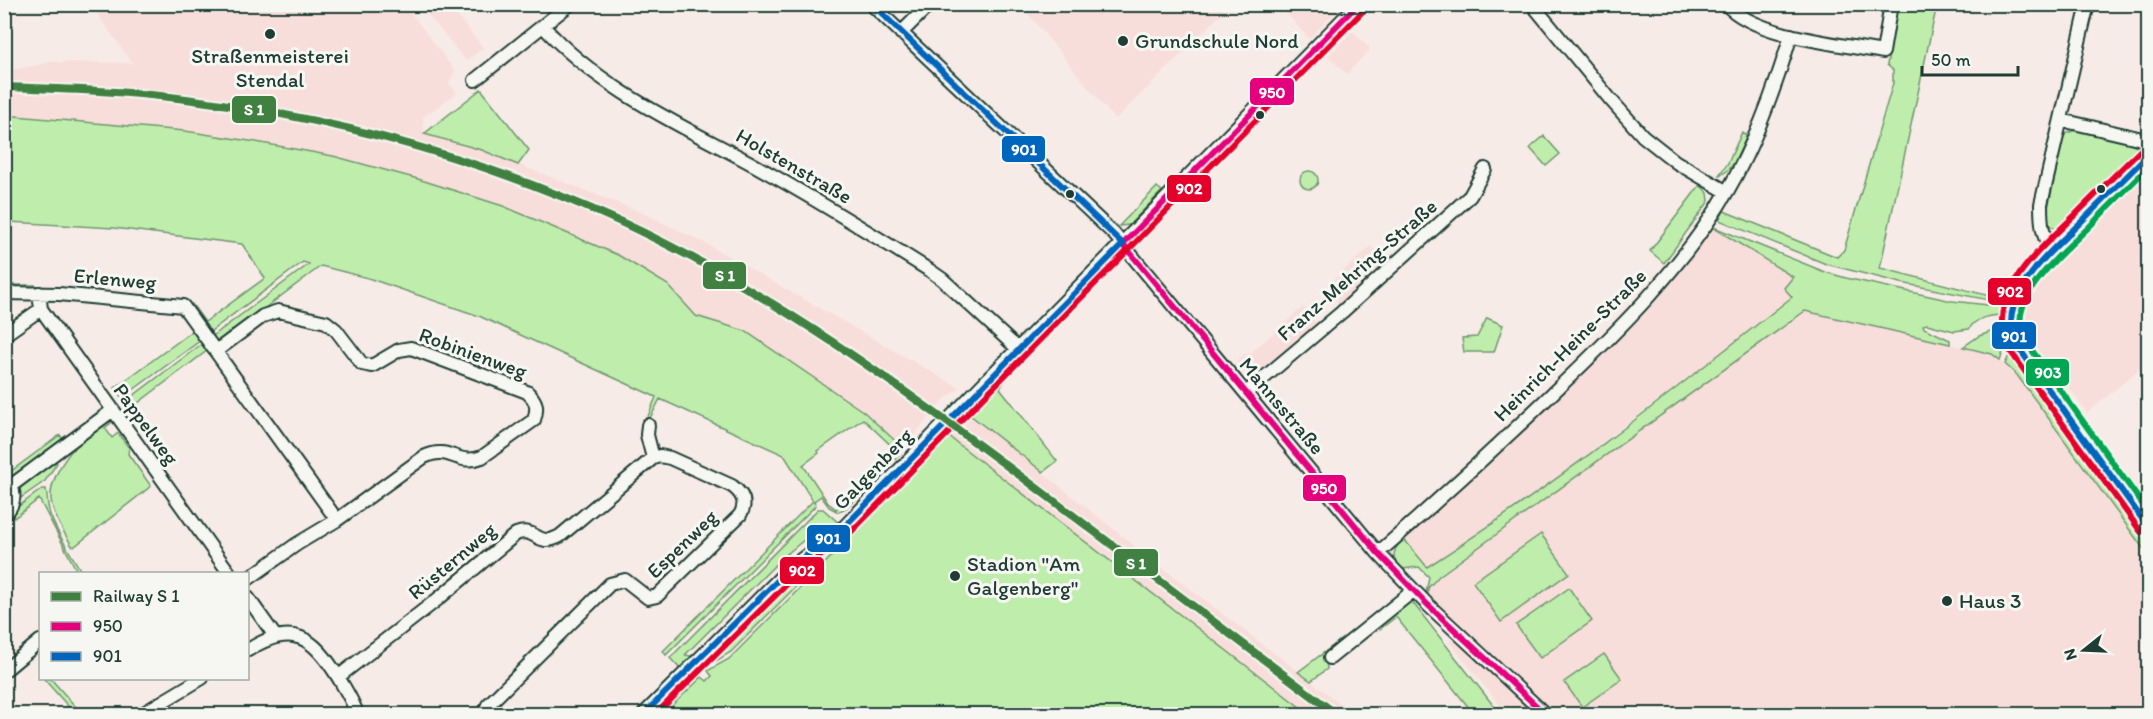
<svg xmlns="http://www.w3.org/2000/svg" width="2153" height="719" viewBox="0 0 2153 719" font-family="Itim,sans-serif">
	<rect width="100%" height="100%" fill="#f7ebe7"/>
	<filter id="ink" filterUnits="userSpaceOnUse"><feTurbulence type="fractalNoise" baseFrequency=".0167" numOctaves="2"/><feDisplacementMap in="SourceGraphic" scale="12" xChannelSelector="R" yChannelSelector="G"/><feConvolveMatrix kernelMatrix="1 2 1 2 8 2 1 2 1" color-interpolation-filters="sRGB"/></filter>
	<g filter="url(#ink)">
		<!-- built -->
		<path fill="#f8deda" d="M 91,5 L 405,5 L 455,71 L 449,83 L 457,93 L 423,117 L 424,134 L 482,150 L 643,213 L 705,243 L 960,388 L 945,399 L 903,448 L 864,412 L 745,331 L 696,316 L 668,285 L 618,255 L 503,206 L 418,179 L 333,156 L 256,142 L 185,131 L 5,115 L 4,72 L 50,62 L 132,63 Z
			M 420,5 L 435,5 L 438,7 L 442,5 L 449,5 L 483,48 L 466,61 Z
			M 1021,5 L 1231,5 L 1115,120 Z
			M 1279,5 L 1342,5 L 1309,39 Z
			M 1353,31 L 1370,49 L 1347,74 L 1328,56 Z
			M 2148,171 L 2148,362 L 2087,413 L 2068,386 L 2062,390 L 2025,341 L 2021,333 L 2020,322 L 2036,287 L 2058,261 Z
			M 1711,226 L 1794,277 L 1784,288 L 1792,297 L 1713,359 L 1496,523 L 1426,567 L 1404,539 L 1594,363 L 1657,295 Z
			M 1371,246 L 1387,263 L 1340,305 L 1324,288 Z
			M 1303,307 L 1318,325 L 1258,375 L 1250,377 L 1236,361 L 1246,353 L 1248,355 Z
			M 1805,311 L 1992,354 L 2017,375 L 2148,557 L 2148,714 L 1553,714 L 1428,596 L 1428,588 L 1439,576 Z
			M 965,411 L 1160,566 L 1354,714 L 1284,714 L 944,433 Z
			M 1454,636 L 1536,714 L 1507,714 L 1449,642 Z"/>
		<!-- green -->
		<path fill="#bfeeac" stroke="#6f9670" stroke-width="1.5" d="M 1898,5 L 1937,5 L 1880,268 L 1990,296 L 1989,300 L 1901,283 L 1826,264 L 1719,220 L 1724,211 L 1837,257 L 1844,250 L 1893,83 L 1893,70 L 1887,65 Z
			M 481,89 L 529,150 L 518,165 L 482,150 L 424,134 Z
			M 4,115 L 185,131 L 256,142 L 333,156 L 418,179 L 503,206 L 618,255 L 668,285 L 696,316 L 745,331 L 864,412 L 903,448 L 899,453 L 900,454 L 869,486 L 867,484 L 873,474 L 899,453 L 863,419 L 818,451 L 819,453 L 803,465 L 828,503 L 836,509 L 865,485 L 867,488 L 846,508 L 838,512 L 829,507 L 821,496 L 814,501 L 816,505 L 666,655 L 663,651 L 813,501 L 784,455 L 660,399 L 648,422 L 644,426 L 656,397 L 479,316 L 368,278 L 321,266 L 221,341 L 210,338 L 309,264 L 303,262 L 207,334 L 190,309 L 192,304 L 205,322 L 265,278 L 242,244 L 114,228 L 9,222 L 11,285 L 35,285 L 35,290 L 13,290 L 11,286 L 5,286 Z
			M 2075,130 L 2131,141 L 2137,148 L 2136,153 L 2058,229 L 2049,226 L 2046,217 L 2063,138 L 2065,134 Z
			M 1742,132 L 1746,135 L 1745,140 C 1739,152 1733,172 1719,175 L 1728,163 Z
			M 1544,136 L 1560,154 L 1546,166 L 1530,148 Z
			M1300 180a9 9 0 1 1 18 0a9 9 0 1 1-18 0Z
			M 1700,185 L 1708,193 L 1709,201 L 1664,263 L 1650,251 Z
			M 1157,187 L 1162,191 L 1129,225 L 1119,226 Z
			M 1711,226 L 1825,272 L 1846,278 L 1952,301 L 1988,305 L 2003,304 L 2001,315 C 1988,316 1977,317 1969,329 L 1954,331 L 1927,324 L 1923,325 L 1924,328 L 1950,340 L 1950,344 L 1805,311 L 1439,576 L 1428,588 L 1428,596 L 1426,593 L 1429,577 L 1419,567 L 1402,569 L 1395,563 C 1392,552 1396,546 1404,539 L 1427,567 C 1554,486 1673,391 1792,297 L 1784,288 L 1793,277 Z
			M 1487,318 L 1503,325 L 1494,352 L 1464,352 L 1462,338 L 1477,337 Z
			M 194,330 L 201,340 L 122,398 L 115,388 Z
			M 1996,330 L 2000,332 L 2005,346 L 2000,360 L 1992,354 L 1963,347 L 1979,336 Z
			M 203,343 L 208,350 L 130,409 L 125,402 Z
			M 2010,354 L 2015,354 C 2060,415 2103,479 2148,541 L 2148,555 L 2017,375 L 2005,364 Z
			M 1005,373 L 1008,377 L 1000,388 L 1057,461 L 1043,472 L 965,411 Z
			M 109,421 L 111,423 L 105,428 L 112,438 L 118,433 L 129,448 L 128,454 L 151,486 L 75,546 L 72,546 C 64,532 53,516 51,499 C 49,472 84,429 109,421 Z
			M 944,433 L 1309,714 L 676,714 L 671,709 L 668,712 L 667,710 L 702,677 L 707,681 L 712,676 L 708,671 L 709,670 L 729,659 L 852,536 L 851,528 Z
			M 60,435 L 64,441 L 18,476 L 13,476 L 10,472 Z
			M 54,460 L 57,463 L 45,481 L 15,502 L 22,484 Z
			M 42,489 L 46,489 C 48,498 47,508 51,517 C 59,537 72,555 82,573 L 78,573 L 39,499 L 14,518 L 11,512 Z
			M 818,509 L 823,509 L 840,524 L 824,537 L 810,535 L 782,558 L 685,655 L 697,657 L 682,671 L 670,658 Z
			M 846,532 L 847,535 L 731,652 L 706,667 L 707,663 L 796,572 Z
			M 1541,534 L 1569,573 L 1501,622 L 1473,582 Z
			M 1569,588 L 1592,621 L 1540,658 L 1516,625 Z
			M 1410,601 L 1413,603 L 1500,714 L 1474,714 L 1396,617 L 1380,629 L 1378,627 Z
			M 1358,627 L 1362,630 L 1326,660 L 1327,669 L 1311,681 L 1298,672 Z
			M 1604,654 L 1622,679 L 1582,707 L 1564,682 Z
			M 44,679 L 51,679 L 82,714 L 75,714 Z"/>
		<g fill="none" stroke-linecap="round" stroke-linejoin="round">
			<defs>
				<path id="street" d="M 871,4 L 1114,234 L 1378,553 L 1427,604 L 1545,714
					M 1532,4 L 1610,99 L 1643,136 L 1676,162 L 1727,192
					M 1726,4 C 1755,37 1841,44 1883,52 L 1891,4
					M 543,26 C 600,90 683,126 756,166 C 815,199 872,234 929,270 L 942,279 L 1018,349
					M 901,33 L 930,4
					M 475,80 L 570,4
					M 2061,120 L 2138,138 L 2148,143
					M 2148,155 L 2033,270 C 2023,286 2008,310 2010,329 C 2011,336 2015,342 2018,347 L 2148,527
					M 2051,251 C 2042,235 2041,222 2041,204 L 2088,4
					M 4,293 L 59,294 L 183,306 L 337,520
					M 39,293 L 41,309 L 230,574
					M 4,335 L 41,309
					M 216,351 L 263,316 L 278,311 L 326,322 L 336,330 L 362,364 L 372,366 L 399,350 L 411,348 L 527,392 C 537,401 538,408 534,420 L 482,457 C 457,467 450,444 424,457 L 337,520 L 297,544 L 248,579
					M 1246,393 L 1342,312 L 1470,196 L 1485,169
					M 4,491 L 113,410
					M 4,514 C 13,508 16,495 11,486
					M 1378,553 C 1439,500 1498,446 1556,390 C 1618,331 1685,265 1728,190 C 1756,142 1775,89 1791,35
					M 248,598 L 275,636
					M 248,650 C 292,622 313,636 338,677 C 345,689 353,701 357,714
					M 1330,658 L 1413,591
					M 4,671 L 40,641
					M 338,677 L 438,599 L 516,534 C 537,526 536,549 560,536 L 653,458 L 647,435 L 648,425
					M 142,714 L 202,678
					M 484,714 L 488,705 L 610,584 L 625,580 L 648,598 L 657,596 L 740,515 C 747,503 743,494 732,486 L 670,458 L 660,456 L 653,458
					M 644,714 L 790,568 L 845,526 L 984,383 L 1358,4"/>
			</defs>
			<!-- street casing -->
			<use href="#street" stroke="#1f3d34" stroke-width="16"/>
			<!-- street -->
			<use href="#street" stroke="#f6f6f2" stroke-width="12"/>
			<defs>
				<path id="bus-1" d="M 1123,244 L 1378,553 L 1427,604 L 1545,714
					M 1123,244 L 1358,4"/>
				<path id="bus-2" d="M 2148,155 C 2126,177 2104,199 2082,221 C 2053,250 1990,300 2018,347 L 2148,527
					M 644,714 L 790,568 L 845,526 L 1123,244 L 872,4"/>
				<path id="bus-3" d="M 2141,532 L 2011,352 C 1978,299 2042,248 2076,214 C 2098,192 2120,170 2142,149
					M 656,714 L 796,575 L 851,532 L 1364,10"/>
				<path id="bus-4" d="M 2148,167 C 2129,187 2109,206 2090,226 C 2064,252 2001,301 2026,342 L 2148,512"/>
			</defs>
			<!-- bus-1 casing -->
			<use href="#bus-1" stroke="#f6f6f2" stroke-width="10"/>
			<!-- bus-2 casing -->
			<use href="#bus-2" stroke="#f6f6f2" stroke-width="10"/>
			<!-- bus-3 casing -->
			<use href="#bus-3" stroke="#f6f6f2" stroke-width="10"/>
			<!-- bus-4 casing -->
			<use href="#bus-4" stroke="#f6f6f2" stroke-width="10"/>
			<!-- bus-1 -->
			<use href="#bus-1" stroke="#e5007d" stroke-width="6"/>
			<!-- bus-2 -->
			<use href="#bus-2" stroke="#0065bd" stroke-width="6"/>
			<!-- bus-3 -->
			<use href="#bus-3" stroke="#e4002b" stroke-width="6"/>
			<!-- bus-4 -->
			<use href="#bus-4" stroke="#00a651" stroke-width="6"/>
			<defs>
				<path id="rail-1" d="M 4,87 C 65,89 125,91 186,99 C 335,118 483,159 621,222 C 770,291 903,388 1034,486 C 1135,562 1235,638 1336,714"/>
			</defs>
			<!-- rail-1 casing -->
			<use href="#rail-1" stroke="#f6f6f2" stroke-width="12"/>
			<!-- rail-1 -->
			<use href="#rail-1" stroke="#408040" stroke-width="8"/>
		</g>
	</g>
	<!-- markers -->
	<g fill="#1f3d34" stroke="#f6f6f2" stroke-width="2">
		<circle cx="270" cy="34" r="6"/>
		<circle cx="1123" cy="41" r="6"/>
		<circle cx="1260" cy="115" r="5"/>
		<circle cx="2101" cy="189" r="5"/>
		<circle cx="1070" cy="194" r="5"/>
		<circle cx="955" cy="576" r="6"/>
		<circle cx="1947" cy="601" r="6"/>
	</g>
	<g text-anchor="middle" stroke-width="6" stroke-linejoin="round" paint-order="stroke">
		<!-- poi labels -->
		<g font-size="21" fill="#1f3d34" stroke="#f6f6f2" text-anchor="start">
			<text x="1135" y="48">Grundschule Nord</text>
			<text x="270" y="63" text-anchor="middle">Straßenmeisterei<tspan x="270" dy="24">Stendal</tspan></text>
			<text x="967" y="571">Stadion "Am<tspan x="967" dy="24">Galgenberg"</tspan></text>
			<text x="1959" y="608">Haus 3</text>
		</g>
		<!-- street labels -->
		<g font-size="21" fill="#1f3d34" stroke="#f6f6f2">
			<text transform="translate(794 166) rotate(30)" y="7">Holstenstraße</text>
			<text transform="translate(1357 270) rotate(-41)" y="7">Franz-Mehring-Straße</text>
			<text transform="translate(115 279) rotate(5)" y="7">Erlenweg</text>
			<text transform="translate(1570 345) rotate(-45)" y="7">Heinrich-Heine-Straße</text>
			<text transform="translate(473 353) rotate(20)" y="7">Robinienweg</text>
			<text transform="translate(1282 406) rotate(50)" y="7">Mannsstraße</text>
			<text transform="translate(146 424) rotate(54)" y="7">Pappelweg</text>
			<text transform="translate(873 469) rotate(-46)" y="7">Galgenberg</text>
			<text transform="translate(682 544) rotate(-44)" y="7">Espenweg</text>
			<text transform="translate(452 561) rotate(-40)" y="7">Rüsternweg</text>
		</g>
	</g>
	<g stroke="#f6f6f2" stroke-width="2">
		<rect x="1249" y="77" width="46" height="29" rx="6" fill="#e5007d"/>
		<rect x="231" y="95" width="46" height="29" rx="6" fill="#408040"/>
		<rect x="1001" y="135" width="45" height="28" rx="6" fill="#0065bd"/>
		<rect x="1166" y="174" width="46" height="29" rx="6" fill="#e4002b"/>
		<rect x="702" y="261" width="45" height="29" rx="6" fill="#408040"/>
		<rect x="1987" y="277" width="45" height="29" rx="6" fill="#e4002b"/>
		<rect x="1991" y="321" width="46" height="29" rx="6" fill="#0065bd"/>
		<rect x="2025" y="358" width="45" height="29" rx="6" fill="#00a651"/>
		<rect x="1302" y="474" width="45" height="28" rx="6" fill="#e5007d"/>
		<rect x="806" y="524" width="45" height="29" rx="6" fill="#0065bd"/>
		<rect x="1113" y="548" width="46" height="29" rx="6" fill="#408040"/>
		<rect x="779" y="556" width="46" height="29" rx="6" fill="#e4002b"/>
	</g>
	<g font-size="16" text-anchor="middle" font-weight="bold" fill="#fff">
		<text x="1272" y="98">950</text>
		<text x="254" y="115">S 1</text>
		<text x="1024" y="155">901</text>
		<text x="1189" y="194">902</text>
		<text x="725" y="281">S 1</text>
		<text x="2010" y="297">902</text>
		<text x="2014" y="342">901</text>
		<text x="2048" y="378">903</text>
		<text x="1324" y="494">950</text>
		<text x="828" y="544">901</text>
		<text x="1136" y="569">S 1</text>
		<text x="802" y="576">902</text>
	</g>
	<!-- margin -->
	<rect width="2153" height="719" fill="none" stroke="#f6f6f2" stroke-width="24"/>
	<rect x="12" y="12" width="2129" height="695" fill="none" stroke="#1f3d34" stroke-width="2" filter="url(#ink)"/>
	<!-- legend -->
	<rect x="39" y="572" width="210" height="108" fill="#f6f6f2" stroke="#a0aca6" stroke-width="1.5"/>
	<rect x="51" y="592" width="30" height="9" fill="#408040" stroke="#a0aca6" stroke-width="1.5"/>
	<text x="93" y="602" font-size="18" fill="#1f3d34">Railway S 1</text>
	<rect x="51" y="622" width="30" height="9" fill="#e5007d" stroke="#a0aca6" stroke-width="1.5"/>
	<text x="93" y="632" font-size="18" fill="#1f3d34">950</text>
	<rect x="51" y="652" width="30" height="9" fill="#0065bd" stroke="#a0aca6" stroke-width="1.5"/>
	<text x="93" y="662" font-size="18" fill="#1f3d34">901</text>
	<!-- north arrow -->
	<g transform="translate(2084 650) rotate(252)" stroke="#f6f6f2" stroke-width="4.5" paint-order="stroke">
	<path d="M0-4.5L10 22L0 15L-10 22Z" fill="#1f3d34"/>
	<text y="-9" font-size="16" font-weight="bold" text-anchor="middle" fill="#1f3d34">N</text>
	</g>
	<!-- scale -->
	<path d="M1922 66v9h96v-9" fill="none" stroke="#1f3d34" stroke-width="3"/>
	<text x="1931" y="66" font-size="18" fill="#1f3d34" stroke="#f6f6f2" stroke-width="4.5" paint-order="stroke">50 m</text>
</svg>
